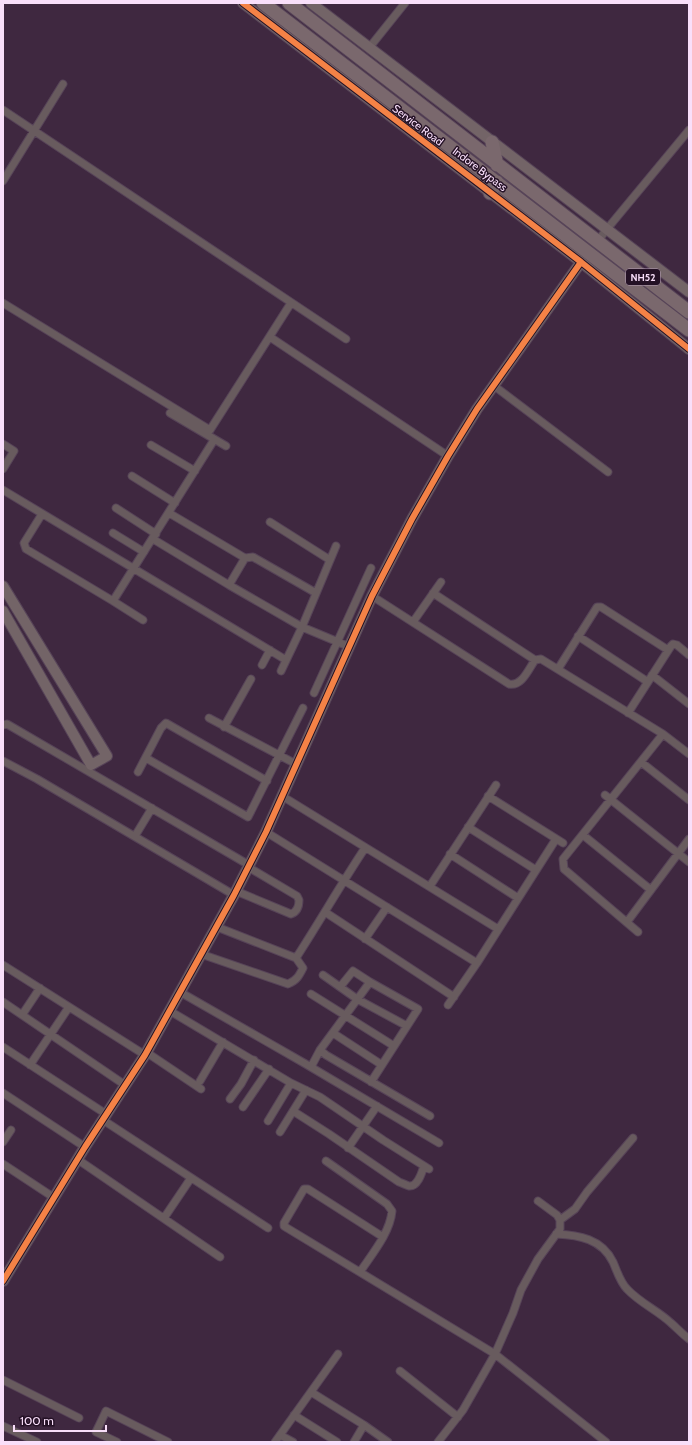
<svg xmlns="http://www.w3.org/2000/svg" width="692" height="1445" viewBox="0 0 692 1445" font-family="Cabin,sans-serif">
	<rect width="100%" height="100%" fill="#3f2840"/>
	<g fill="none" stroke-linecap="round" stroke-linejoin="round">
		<defs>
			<path id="street" d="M 369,48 L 405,3
				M 3,110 L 346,339
				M 3,181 L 63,84
				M 597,242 L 607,229 L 689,130
				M 3,303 L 210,430 L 291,303
				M 270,337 L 448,456
				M 493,385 L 608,472
				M 170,413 L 226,446
				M 3,444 L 14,451 L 3,469
				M 151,445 L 195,471
				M 132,476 L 175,503
				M 3,490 L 286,660
				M 116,508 L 156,534
				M 169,513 L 245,558
				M 42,514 L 24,543 L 26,549 L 113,601 L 143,620
				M 270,522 L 330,560
				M 113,533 L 144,552
				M 153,539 L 229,585 L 302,627 L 350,647
				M 229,585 L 245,558 L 253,557 L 316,593
				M 433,593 L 535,660
				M 372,596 L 509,684 C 522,687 529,668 535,660 L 541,659 L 663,734 L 689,754
				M 113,601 L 214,440
				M 413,622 L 441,582
				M 578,636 L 648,682
				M 262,665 L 270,650
				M 558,669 L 597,607 L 601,607 L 668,650
				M 281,671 L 302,627 L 336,546
				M 652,675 L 689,704
				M 314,693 L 371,568
				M 628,713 L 671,646 L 673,644 L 677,645 L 689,655
				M 209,718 L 296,764
				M 3,725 L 7,724 L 249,865
				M 224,727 L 251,679
				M 146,758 L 248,817 L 303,708
				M 3,761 L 37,779 L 234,895
				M 641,762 L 689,800
				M 138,772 L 161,728 L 166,723 L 267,781
				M 605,795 L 689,862
				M 282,796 L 498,929
				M 488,796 L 563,843
				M 468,827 L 536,870
				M 266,832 L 477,963
				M 583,835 L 651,890
				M 135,836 L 152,808
				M 450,854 L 518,898
				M 430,886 L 496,785
				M 236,891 L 291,914 C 297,912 299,906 299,900 L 297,896 L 248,867
				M 325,912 L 454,997
				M 627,922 L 689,839
				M 638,932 L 564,869 L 563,859 L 663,734
				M 365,939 L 387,907
				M 201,954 L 288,984 C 297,980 299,976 303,968 L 296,958 L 217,927
				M 296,958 C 320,921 341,884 365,848
				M 3,965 L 145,1055
				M 323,975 L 357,999 L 407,1026
				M 340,987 L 353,971 L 370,982
				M 180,992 L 304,1063 L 439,1143
				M 311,994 L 394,1046
				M 3,1002 L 125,1085
				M 448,1005 L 477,963 L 556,839
				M 170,1011 L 291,1083 L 320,1097 L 383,1140 L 429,1169
				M 22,1015 L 40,988
				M 333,1033 L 382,1065
				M 3,1047 L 106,1114
				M 146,1052 L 201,1089
				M 30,1065 L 69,1007
				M 311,1067 L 320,1050
				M 200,1081 L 223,1042
				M 371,1082 L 418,1009 L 370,982 L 320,1050 L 326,1055 L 430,1116
				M 3,1093 L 85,1147
				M 230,1099 L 241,1084 L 254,1060
				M 243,1107 L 269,1069
				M 293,1111 L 329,1134 L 399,1182 C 402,1183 406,1185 409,1186 C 418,1187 422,1172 424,1166
				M 103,1120 L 268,1228
				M 268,1121 L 291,1083
				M 280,1132 L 306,1090
				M 3,1142 L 11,1130
				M 348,1148 L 377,1106
				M 77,1159 L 220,1257
				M 326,1161 L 387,1204 L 392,1211 C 390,1233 372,1254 360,1272
				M 3,1164 L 53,1197
				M 164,1218 L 191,1178
				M 560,1220 L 575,1209 L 587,1192 L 633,1138
				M 556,1234 C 579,1235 602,1239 613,1262 C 617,1271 620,1282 627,1289 C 640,1303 657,1310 671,1323 C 677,1328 682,1334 689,1339
				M 383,1237 L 308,1189 L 304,1189 L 284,1223 L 284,1226 L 287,1228 L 495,1354 L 606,1442
				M 400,1371 L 458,1417
				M 3,1380 L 79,1418
				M 311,1392 L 364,1425
				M 294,1415 L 337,1442
				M 3,1426 L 37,1442
				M 280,1435 L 293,1442
				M 117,1442 L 96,1432 L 106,1411 L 168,1442
				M 275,1442 L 338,1354
				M 354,1442 L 364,1425 L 388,1442
				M 438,1442 L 463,1410 L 495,1354 L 513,1313 L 521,1290 L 538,1259 L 560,1229 L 560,1220 L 557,1215 L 538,1201"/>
			<path id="secondary" d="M 243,3 L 581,262 L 689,349
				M 311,3 L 689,292
				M 3,586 L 107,756 L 91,765 L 3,611
				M 3,1281 L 85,1147 L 145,1055 L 234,895 L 266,832 L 372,596 L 412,519 L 448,456 L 477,409 L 581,262"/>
			<path id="highway" d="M 263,3 L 689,330
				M 289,3 L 689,312
				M 492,142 L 497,165
				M 490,193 L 497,182"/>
		</defs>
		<!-- street casing -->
		<use href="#street" stroke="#574458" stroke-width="9"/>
		<!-- secondary casing -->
		<use href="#secondary" stroke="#574458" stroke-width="12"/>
		<!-- highway casing -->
		<use href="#highway" stroke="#574458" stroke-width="15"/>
		<!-- street -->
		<use href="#street" stroke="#685b5e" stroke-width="7"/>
		<!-- secondary -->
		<use href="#secondary" stroke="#736467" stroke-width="10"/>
		<!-- highway -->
		<use href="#highway" stroke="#7a686d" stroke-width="13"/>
		<defs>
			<path id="cycleway" d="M 243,3 L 581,262 L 689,349
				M 3,1281 L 85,1147 L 145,1055 L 234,895 L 266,832 L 372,596 L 412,519 L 448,456 L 477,409 L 581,262"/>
		</defs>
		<!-- cycleway casing -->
		<use href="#cycleway" stroke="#241125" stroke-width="8"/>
		<!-- cycleway -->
		<use href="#cycleway" stroke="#f48246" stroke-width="6"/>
	</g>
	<g text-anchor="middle" stroke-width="3" stroke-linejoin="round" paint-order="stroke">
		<!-- shield labels -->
		<rect fill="#241125" stroke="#b9a1ba" stroke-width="1" x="626" y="269" width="34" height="16" rx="3"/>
		<g font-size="10" font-weight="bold" fill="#f9dffa">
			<text x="643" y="281">NH52</text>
		</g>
		<!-- street labels -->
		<g font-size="11" fill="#f9dffa" stroke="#241125">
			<text transform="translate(418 125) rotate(37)" y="4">Service Road</text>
			<text transform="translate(480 169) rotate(37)" y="4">Indore Bypass</text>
		</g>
	</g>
	<!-- border -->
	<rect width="692" height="1445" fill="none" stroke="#f9dffa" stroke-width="8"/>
	<!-- scale -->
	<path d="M14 1425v6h92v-6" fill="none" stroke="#f9dffa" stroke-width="2"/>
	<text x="20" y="1425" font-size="12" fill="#f9dffa" stroke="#241125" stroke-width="3" paint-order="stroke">100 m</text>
</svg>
